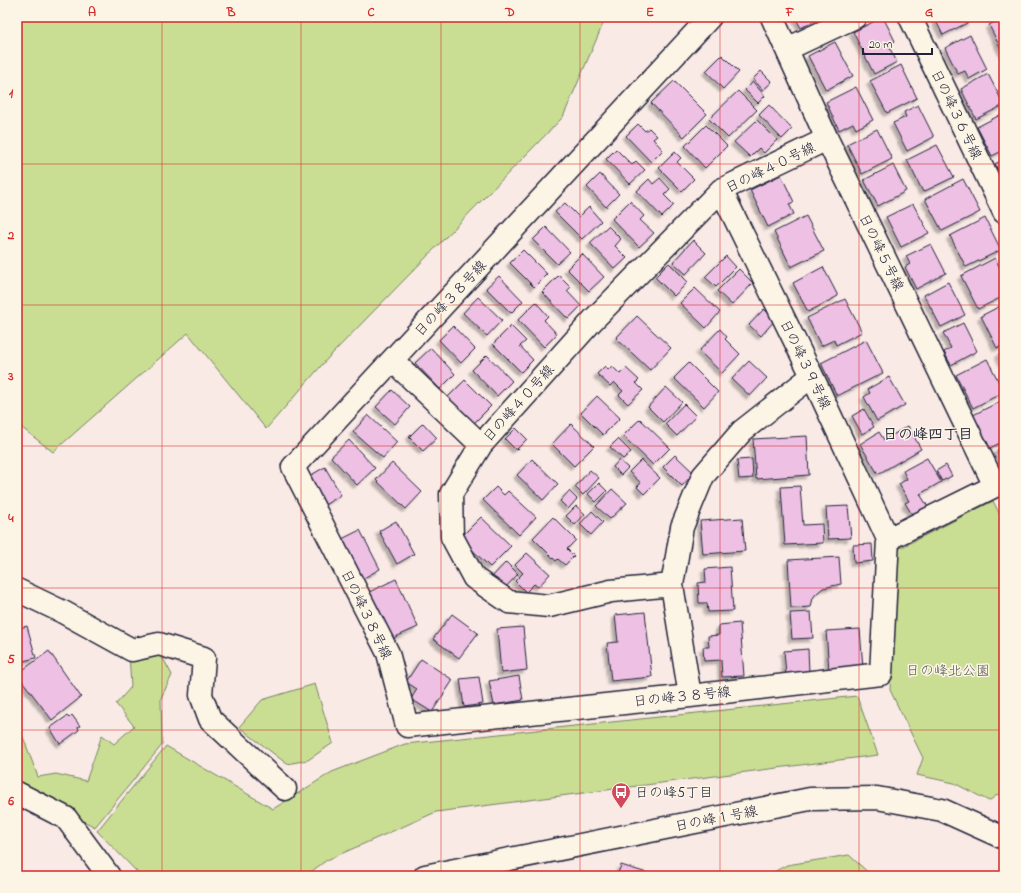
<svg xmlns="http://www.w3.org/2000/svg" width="1021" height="893" viewBox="0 0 1021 893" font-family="'Indie Flower','Klee One',sans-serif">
	<defs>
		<filter id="shadow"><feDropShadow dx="-3.5" dy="3.5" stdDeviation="1" flood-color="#0004"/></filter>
	</defs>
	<rect width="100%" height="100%" fill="#f9eae5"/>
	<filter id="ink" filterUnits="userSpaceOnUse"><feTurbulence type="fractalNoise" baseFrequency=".025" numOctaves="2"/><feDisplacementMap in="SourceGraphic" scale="8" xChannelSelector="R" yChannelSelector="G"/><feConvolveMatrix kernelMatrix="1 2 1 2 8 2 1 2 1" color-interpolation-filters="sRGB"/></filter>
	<g filter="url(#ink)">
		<!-- green -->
		<path fill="#cade93" stroke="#768067" d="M 17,17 L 606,17 L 563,117 L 328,358 L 266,429 L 188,333 L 53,452 L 17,424 Z
			M 993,501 L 1004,523 L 1004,790 L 989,801 L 954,783 L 917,775 L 923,758 L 890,690 L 898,549 Z
			M 157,647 L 172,675 L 161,698 L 162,745 L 95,827 L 24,789 L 17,776 L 17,739 L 23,737 L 38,777 L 56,774 L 86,781 L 102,735 L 114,744 L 134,726 L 116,704 L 131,687 L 129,653 Z
			M 315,684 L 333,743 L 308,760 L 287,764 L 239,727 L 262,700 Z
			M 857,696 L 878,755 L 436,812 L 327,860 L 305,876 L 141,876 L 97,831 L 166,746 L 273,809 L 332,772 L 405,744 Z
			M 849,855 L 872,876 L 766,876 L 787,865 Z"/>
		<!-- building -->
		<path fill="#edc0e4" stroke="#22223b" filter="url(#shadow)" d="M 795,17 L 821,17 L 801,28 Z
			M 883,17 L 895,41 L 888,45 L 897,62 L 874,74 L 853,32 Z
			M 934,17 L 969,17 L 971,21 L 943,35 Z
			M 1004,17 L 1004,55 L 989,25 Z
			M 970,35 L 987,69 L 969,79 L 965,71 L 958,74 L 945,48 Z
			M 835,42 L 853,76 L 826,90 L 808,56 Z
			M 722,55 L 739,72 L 723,89 L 706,71 Z
			M 901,65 L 917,98 L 887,113 L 870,81 Z
			M 761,71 L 772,82 L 763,90 L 753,79 Z
			M 988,74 L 1004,105 L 976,119 L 961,89 Z
			M 674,81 L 707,114 L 684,137 L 651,103 Z
			M 753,82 L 765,96 L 758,103 L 745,90 Z
			M 856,87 L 873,120 L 856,129 L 853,123 L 839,130 L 826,102 Z
			M 738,91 L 757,110 L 728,138 L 709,119 Z
			M 769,105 L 792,129 L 782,139 L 759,115 Z
			M 918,105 L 934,137 L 907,151 L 893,123 L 906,117 L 904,112 Z
			M 1004,113 L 1004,150 L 992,156 L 977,127 Z
			M 757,120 L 777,140 L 764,153 L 759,148 L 750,157 L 734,142 Z
			M 638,124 L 645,131 L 649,128 L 657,136 L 653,139 L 663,150 L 651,162 L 626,136 Z
			M 706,125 L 727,146 L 705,168 L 685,146 Z
			M 877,129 L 892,159 L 862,174 L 847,144 Z
			M 937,145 L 954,177 L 923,192 L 907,160 Z
			M 616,149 L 632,165 L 636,161 L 645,170 L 630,184 L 606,159 Z
			M 675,152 L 681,158 L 677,162 L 694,179 L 682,191 L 659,168 Z
			M 1004,159 L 1004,181 L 995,164 Z
			M 893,165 L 906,191 L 878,206 L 864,180 Z
			M 600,174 L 619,194 L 606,207 L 587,187 Z
			M 781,175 L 794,202 L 789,204 L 794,214 L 768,227 L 750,190 Z
			M 660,178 L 670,189 L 664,195 L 674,205 L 662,217 L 637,191 L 649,179 L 653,184 Z
			M 963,179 L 980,212 L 942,231 L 925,199 Z
			M 630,201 L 644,216 L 640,220 L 654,233 L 639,247 L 612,219 Z
			M 565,203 L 579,217 L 589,207 L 601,221 L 582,239 L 555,212 Z
			M 913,204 L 929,233 L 901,247 L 886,217 Z
			M 806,216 L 824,251 L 791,267 L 774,232 Z
			M 985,218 L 1001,250 L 966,267 L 950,236 Z
			M 608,226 L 621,239 L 615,246 L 627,258 L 615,269 L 590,243 Z
			M 546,227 L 570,252 L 557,264 L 533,240 Z
			M 693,240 L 706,253 L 686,274 L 673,262 Z
			M 931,244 L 946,273 L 916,289 L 905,267 L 910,264 L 906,256 Z
			M 523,250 L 547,274 L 534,287 L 510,263 Z
			M 582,254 L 604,277 L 589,291 L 567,269 Z
			M 726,256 L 736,267 L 716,287 L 705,277 Z
			M 995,258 L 1004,276 L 1004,296 L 978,309 L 961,276 Z
			M 669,263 L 688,282 L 674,296 L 655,277 Z
			M 823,267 L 838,296 L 808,312 L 793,283 Z
			M 739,269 L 753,283 L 732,305 L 717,291 Z
			M 559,275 L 571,287 L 567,291 L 581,306 L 568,319 L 542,292 Z
			M 499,276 L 523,301 L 511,313 L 486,288 Z
			M 948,282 L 965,315 L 941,327 L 924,295 Z
			M 695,288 L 720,312 L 706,328 L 680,303 Z
			M 478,297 L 502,320 L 487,336 L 463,313 Z
			M 845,299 L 862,332 L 836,345 L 834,340 L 821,346 L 807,318 Z
			M 536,302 L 548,316 L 544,320 L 557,334 L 544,347 L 518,320 Z
			M 1004,304 L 1004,345 L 997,348 L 981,316 Z
			M 764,309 L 775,320 L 761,336 L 749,325 Z
			M 637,316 L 671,348 L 650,370 L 616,338 Z
			M 963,323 L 977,351 L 951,365 L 944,352 L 951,348 L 943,333 Z
			M 453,326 L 475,349 L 461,363 L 439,340 Z
			M 511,326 L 526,341 L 520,346 L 533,360 L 521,372 L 493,344 Z
			M 720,329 L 727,337 L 725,339 L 740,354 L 722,373 L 699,351 Z
			M 866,340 L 883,373 L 837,396 L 821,363 Z
			M 431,348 L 455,374 L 440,389 L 415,363 Z
			M 1004,351 L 1004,364 L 999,354 Z
			M 487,355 L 512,381 L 497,396 L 472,370 Z
			M 987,359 L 1004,392 L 973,408 L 956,375 Z
			M 749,361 L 767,378 L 750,396 L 732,379 Z
			M 689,363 L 718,392 L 704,407 L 674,378 Z
			M 605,366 L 608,370 L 612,366 L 620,374 L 626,368 L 639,380 L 636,383 L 643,390 L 628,404 L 619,395 L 623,391 L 614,382 L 610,386 L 597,374 Z
			M 889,377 L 905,405 L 877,421 L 864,397 L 870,393 L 868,389 Z
			M 465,380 L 491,406 L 474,423 L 448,397 Z
			M 666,387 L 682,402 L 663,422 L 648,407 Z
			M 392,390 L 410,407 L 395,424 L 376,407 Z
			M 597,396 L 620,418 L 603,435 L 581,413 Z
			M 1003,400 L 1004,402 L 1004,441 L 990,448 L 973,415 Z
			M 684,404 L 696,416 L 677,436 L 665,424 Z
			M 864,409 L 874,427 L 862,434 L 852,416 Z
			M 368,415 L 397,442 L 383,458 L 353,432 Z
			M 640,419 L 670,448 L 653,465 L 623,436 Z
			M 423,423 L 437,438 L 423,451 L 409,437 Z
			M 571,424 L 594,446 L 574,466 L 552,444 Z
			M 908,426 L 921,449 L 878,474 L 860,444 L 879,432 L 884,440 Z
			M 516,428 L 527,439 L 516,450 L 505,439 Z
			M 807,436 L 809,475 L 756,479 L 753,439 Z
			M 618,439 L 631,452 L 623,459 L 610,447 Z
			M 349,440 L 375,468 L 357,485 L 331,457 Z
			M 1004,447 L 1004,464 L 997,450 Z
			M 675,455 L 694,473 L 682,486 L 663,467 Z
			M 927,458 L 941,482 L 920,494 L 928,507 L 913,516 L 905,503 L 909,501 L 899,484 L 907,479 L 903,471 Z
			M 532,459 L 558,484 L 543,500 L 517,475 Z
			M 752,459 L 753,478 L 739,479 L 737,460 Z
			M 619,460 L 628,468 L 621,475 L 613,467 Z
			M 641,460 L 660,478 L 644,494 L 637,487 L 641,483 L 629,472 Z
			M 392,463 L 422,492 L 406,509 L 376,480 Z
			M 946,465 L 952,476 L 942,481 L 936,471 Z
			M 325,467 L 341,495 L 323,506 L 306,478 Z
			M 590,470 L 599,478 L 583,495 L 575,487 Z
			M 599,483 L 607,491 L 596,502 L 588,494 Z
			M 800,486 L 803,525 L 822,524 L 823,543 L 785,545 L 781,487 Z
			M 496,487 L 504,495 L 508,491 L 536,517 L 519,535 L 483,500 Z
			M 612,489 L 627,503 L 610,519 L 596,506 Z
			M 569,491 L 577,499 L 568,509 L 560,501 Z
			M 576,506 L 585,514 L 575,525 L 566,516 Z
			M 848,506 L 851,538 L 828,539 L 826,507 Z
			M 592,511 L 603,522 L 591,535 L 580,524 Z
			M 481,517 L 511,546 L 490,567 L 460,538 Z
			M 553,517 L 576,540 L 567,549 L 574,556 L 565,565 L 558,559 L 556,561 L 533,538 Z
			M 742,518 L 745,551 L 703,554 L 700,521 Z
			M 396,521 L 414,554 L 397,564 L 379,531 Z
			M 360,530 L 380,569 L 362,579 L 342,539 Z
			M 872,544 L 873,561 L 854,563 L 853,545 Z
			M 527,553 L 550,574 L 538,587 L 534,584 L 526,592 L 515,581 L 523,573 L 515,565 Z
			M 839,557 L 841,584 L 823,588 L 816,594 L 813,598 L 811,607 L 791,608 L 788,560 Z
			M 506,562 L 518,574 L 503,590 L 491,578 Z
			M 730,567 L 733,611 L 708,612 L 707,603 L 699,603 L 698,583 L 706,582 L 705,569 Z
			M 396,579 L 418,627 L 391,639 L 369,592 Z
			M 645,612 L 652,677 L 611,681 L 607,643 L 618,642 L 615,615 Z
			M 811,612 L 813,638 L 792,639 L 790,613 Z
			M 452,614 L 478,633 L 459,658 L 433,639 Z
			M 740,623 L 744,676 L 722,677 L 721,660 L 704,661 L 703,647 L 709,647 L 708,636 L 719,635 L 719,625 Z
			M 27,626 L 36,658 L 19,662 L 17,656 L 17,629 Z
			M 523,627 L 527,670 L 501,673 L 497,629 Z
			M 860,629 L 863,668 L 829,670 L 826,631 Z
			M 808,649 L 809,672 L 786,674 L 784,651 Z
			M 49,651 L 81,697 L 52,720 L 17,674 Z
			M 421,659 L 453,680 L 432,712 L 411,699 L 417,689 L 406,682 Z
			M 519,676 L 523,700 L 494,705 L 489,681 Z
			M 479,677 L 483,704 L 464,707 L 460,679 Z
			M 72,715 L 80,726 L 78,727 L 79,730 L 60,744 L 50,728 L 67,716 L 69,718 Z
			M 621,865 L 657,876 L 617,876 Z"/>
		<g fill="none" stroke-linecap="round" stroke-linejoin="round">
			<defs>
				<path id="minor" d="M 710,17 L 293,467 L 388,653 L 407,726 L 690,696 L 881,674 L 888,539 L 995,486 L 827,139 L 772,17
					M 910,17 L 1004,212
					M 787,49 L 855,17
					M 721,190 L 812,376 L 888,539
					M 393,361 L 481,445
					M 672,585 L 611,591 L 549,606 L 509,602 L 474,578 L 452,537 L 451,494 L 481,445 L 593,320 L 721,190 L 827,139
					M 17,590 L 63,612 L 132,650 L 159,644 L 204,658 L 201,695 L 210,719 L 285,789
					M 690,696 L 672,585 L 682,527 L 703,476 L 742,431 L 812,376
					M 17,793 L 66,818 L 109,876"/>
				<path id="tertiary" d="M 425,876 L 810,799 L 877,798 L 942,810 L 1004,838"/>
			</defs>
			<!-- minor casing -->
			<use href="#minor" stroke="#22223b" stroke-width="25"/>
			<!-- tertiary casing -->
			<use href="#tertiary" stroke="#22223b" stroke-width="25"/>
			<!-- minor -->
			<use href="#minor" stroke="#fcf5e5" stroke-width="22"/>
			<!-- tertiary -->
			<use href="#tertiary" stroke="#fcf5e5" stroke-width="22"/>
		</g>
	</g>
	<!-- grid -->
	<path fill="none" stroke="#d62828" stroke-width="1" stroke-opacity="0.55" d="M 162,17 L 162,876M 301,17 L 301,876M 441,17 L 441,876M 580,17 L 580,876M 720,17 L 720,876M 859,17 L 859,876M 17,164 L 1004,164M 17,305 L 1004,305M 17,446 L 1004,446M 17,588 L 1004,588M 17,730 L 1004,730"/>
	<!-- icons -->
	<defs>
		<symbol id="bus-pin" viewBox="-11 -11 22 30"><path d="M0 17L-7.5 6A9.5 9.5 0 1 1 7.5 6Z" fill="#d1495b" stroke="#fcf5e5"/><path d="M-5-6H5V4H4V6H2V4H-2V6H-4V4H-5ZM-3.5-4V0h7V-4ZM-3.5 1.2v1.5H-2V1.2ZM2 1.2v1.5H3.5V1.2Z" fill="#fff"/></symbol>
	</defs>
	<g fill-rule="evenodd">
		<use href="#bus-pin" x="610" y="781" width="22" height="30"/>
	</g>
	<g text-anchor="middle" stroke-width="3" stroke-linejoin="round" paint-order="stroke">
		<!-- street labels -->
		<g font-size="14" fill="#22223b" stroke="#fcf5e5">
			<text transform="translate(957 114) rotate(64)" y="5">日の峰３６号線</text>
			<text transform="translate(770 167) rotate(-26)" y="5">日の峰４０号線</text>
			<text transform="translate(882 252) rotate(64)" y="5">日の峰５号線</text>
			<text transform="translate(450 298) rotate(-47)" y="5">日の峰３８号線</text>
			<text transform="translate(806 364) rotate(64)" y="5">日の峰３９号線</text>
			<text transform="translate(518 403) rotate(-48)" y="5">日の峰４０号線</text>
			<text transform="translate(367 614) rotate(64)" y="5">日の峰３８号線</text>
			<text transform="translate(682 696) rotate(-6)" y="5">日の峰３８号線</text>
			<text transform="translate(716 818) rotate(-11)" y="5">日の峰１号線</text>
		</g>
		<!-- park labels -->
		<g font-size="14" fill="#545a55" stroke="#fcf5e5">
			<text x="948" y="675">日の峰北公園</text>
		</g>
		<!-- poi labels -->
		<g font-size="14" fill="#22223b" stroke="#fcf5e5" text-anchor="start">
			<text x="635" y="797">日の峰5丁目</text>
		</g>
		<!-- neighbourhood labels -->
		<g font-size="15" font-weight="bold" fill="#22223b" stroke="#fcf5e5">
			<text x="928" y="439">日の峰四丁目</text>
		</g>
	</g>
	<!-- margin -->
	<rect width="1021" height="893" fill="none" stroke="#fcf5e5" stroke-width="44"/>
	<!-- scale -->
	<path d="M863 48v6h69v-6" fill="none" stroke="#22223b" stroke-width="2"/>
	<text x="869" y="48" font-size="12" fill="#22223b" stroke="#fcf5e5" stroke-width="3" paint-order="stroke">20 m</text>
	<rect x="22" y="22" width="977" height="849" fill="none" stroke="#d62828" stroke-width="1.5"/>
	<g font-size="13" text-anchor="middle" font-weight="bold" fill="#d62828">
		<text x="92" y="16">A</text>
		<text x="231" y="16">B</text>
		<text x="371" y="16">C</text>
		<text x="510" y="16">D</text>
		<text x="650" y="16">E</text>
		<text x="790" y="16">F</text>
		<text x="929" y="16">G</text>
		<text x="11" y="97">1</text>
		<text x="11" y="239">2</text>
		<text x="11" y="380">3</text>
		<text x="11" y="522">4</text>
		<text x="11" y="663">5</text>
		<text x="11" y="805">6</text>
	</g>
</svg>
